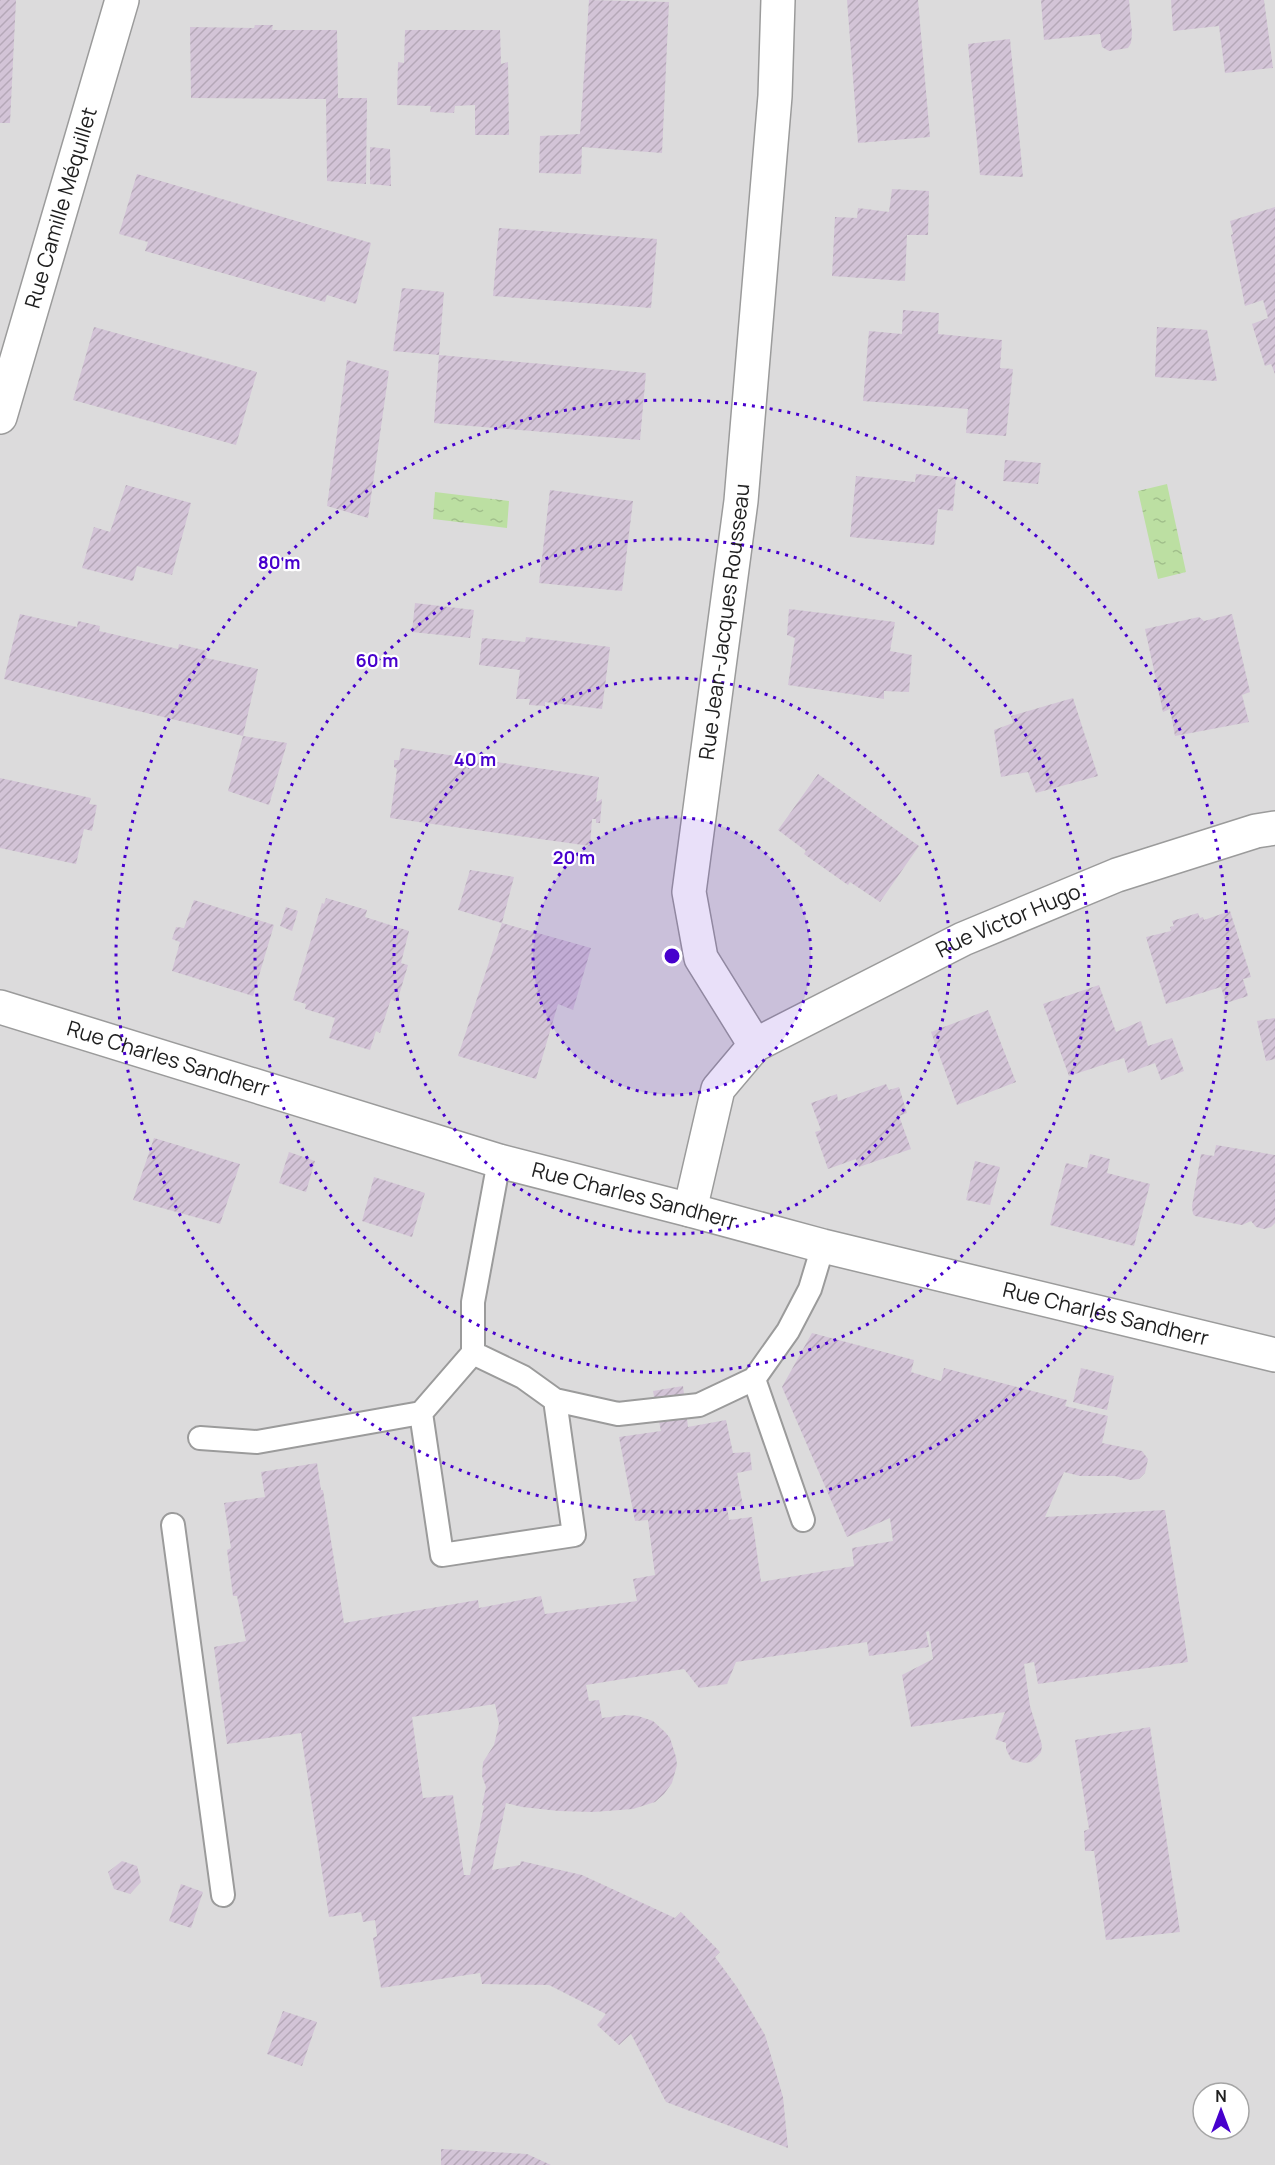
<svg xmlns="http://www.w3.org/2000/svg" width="1275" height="2165" viewBox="0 0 1275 2165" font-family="Manrope,sans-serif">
	<defs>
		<pattern id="water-ripples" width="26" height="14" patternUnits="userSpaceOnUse" patternTransform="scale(1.5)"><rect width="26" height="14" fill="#bcdfa2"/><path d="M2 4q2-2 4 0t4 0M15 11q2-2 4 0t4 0" fill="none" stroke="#a1bf8b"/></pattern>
		<pattern id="building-hatch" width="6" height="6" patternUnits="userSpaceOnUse" patternTransform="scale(1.5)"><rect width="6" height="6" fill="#d3c4d7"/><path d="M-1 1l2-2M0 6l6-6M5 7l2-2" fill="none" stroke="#b5a8b8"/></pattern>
	</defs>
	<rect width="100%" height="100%" fill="#f0e4f0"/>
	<!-- residential -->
	<path fill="#dcdbdc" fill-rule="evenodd" d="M 0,0 L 1275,0 L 1275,2165 L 0,2165 ZM 1203,2093 L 1239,2093 L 1239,2129 L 1203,2129 Z"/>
	<!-- water -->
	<path fill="url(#water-ripples)" d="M 1167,484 L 1186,572 L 1158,579 L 1138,491 Z
		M 435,492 L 509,501 L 507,528 L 433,519 Z"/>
	<!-- building -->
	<path fill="url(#building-hatch)" fill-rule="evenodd" d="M 0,0 L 16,0 L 10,123 L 0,123 Z
		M 589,0 L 669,2 L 662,153 L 582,147 L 581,174 L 539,173 L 540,136 L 580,134 Z
		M 847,0 L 918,0 L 930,137 L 858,143 Z
		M 1041,0 L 1129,0 L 1132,33 L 1131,43 L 1128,48 L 1109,51 L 1102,47 L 1100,34 L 1044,40 Z
		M 1171,0 L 1264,0 L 1273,68 L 1225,73 L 1219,26 L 1173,31 Z
		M 255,25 L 273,25 L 272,30 L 337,30 L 338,98 L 367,98 L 366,184 L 327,181 L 326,99 L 191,98 L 190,27 L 254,28 Z
		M 405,30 L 500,30 L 501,64 L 508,62 L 509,135 L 475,135 L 475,105 L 455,106 L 454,113 L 430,112 L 431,106 L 397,105 L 398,62 L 404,63 Z
		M 1010,39 L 1023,177 L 980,175 L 968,44 Z
		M 370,147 L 390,149 L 391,186 L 370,184 Z
		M 137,174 L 371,243 L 356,304 L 327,295 L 325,302 L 145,251 L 148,242 L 119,234 Z
		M 892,189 L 929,191 L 928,235 L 907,235 L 905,281 L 832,276 L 835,217 L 857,218 L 858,208 L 889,212 Z
		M 1275,207 L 1275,374 L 1271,364 L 1265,366 L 1252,324 L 1268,318 L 1263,300 L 1245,306 L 1231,235 L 1233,234 L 1230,221 Z
		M 499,228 L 657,239 L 651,308 L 493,296 Z
		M 402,288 L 444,292 L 439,355 L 646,373 L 640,440 L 434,423 L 439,355 L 393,351 Z
		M 903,310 L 939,313 L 938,334 L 1002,340 L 1000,368 L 1013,369 L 1006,436 L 966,433 L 968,409 L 863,401 L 869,331 L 902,334 Z
		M 94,327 L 257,372 L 236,445 L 73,400 Z
		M 1157,327 L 1207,330 L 1217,381 L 1155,377 Z
		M 347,360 L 389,371 L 368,518 L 327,506 Z
		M 1005,460 L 1041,463 L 1038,484 L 1003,481 Z
		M 916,474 L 956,478 L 953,511 L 938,509 L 934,545 L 850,537 L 856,476 L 915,482 Z
		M 126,485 L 191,503 L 172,575 L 137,566 L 133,581 L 82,568 L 94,527 L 110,532 Z
		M 550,490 L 633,501 L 622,591 L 539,583 Z
		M 415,603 L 474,610 L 470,638 L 412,632 Z
		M 789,609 L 895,622 L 890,651 L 912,655 L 909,692 L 884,691 L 884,699 L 788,685 L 795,638 L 787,635 Z
		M 20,614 L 77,627 L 78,621 L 100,626 L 99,631 L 178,649 L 179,644 L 207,651 L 206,658 L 258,669 L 243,736 L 287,743 L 269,805 L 228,791 L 243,736 L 4,679 Z
		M 1232,614 L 1250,692 L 1242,695 L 1249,722 L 1175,736 L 1170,709 L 1163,712 L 1145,629 L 1199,617 L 1204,621 Z
		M 526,637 L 610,647 L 602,709 L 545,702 L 545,706 L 529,705 L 530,699 L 516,699 L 520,670 L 479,665 L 482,638 L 525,642 Z
		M 1073,698 L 1098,776 L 1036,793 L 1028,772 L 1001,777 L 994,730 L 1013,723 L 1011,716 Z
		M 401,748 L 599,777 L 596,802 L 602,799 L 600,823 L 596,823 L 596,819 L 592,819 L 590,846 L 390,818 L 397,769 L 394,767 L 394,760 L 399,760 Z
		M 818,774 L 919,846 L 880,902 L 850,882 L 848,885 L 804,854 L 806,851 L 778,830 Z
		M 0,778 L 91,798 L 89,804 L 97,805 L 92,831 L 84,829 L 76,864 L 0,848 Z
		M 470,870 L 514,877 L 502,923 L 458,910 Z
		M 326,898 L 367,910 L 365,917 L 409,931 L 401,963 L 408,965 L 397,1002 L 391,999 L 380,1033 L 376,1031 L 370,1050 L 329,1038 L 335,1018 L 305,1009 L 306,1004 L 293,1000 L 322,903 L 324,904 Z
		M 194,900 L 274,925 L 253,996 L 172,971 L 180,942 L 172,939 L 176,927 L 184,928 Z
		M 286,907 L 298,911 L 292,931 L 280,926 Z
		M 1230,911 L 1251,977 L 1243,979 L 1248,996 L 1226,1003 L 1221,987 L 1166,1004 L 1146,937 L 1171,931 L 1170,927 L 1174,926 L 1172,921 L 1198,913 L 1200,918 L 1203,917 L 1204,920 Z
		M 502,923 L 591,948 L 573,1010 L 558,1004 L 536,1079 L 458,1056 Z
		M 1099,985 L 1116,1032 L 1141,1021 L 1148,1046 L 1172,1038 L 1184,1071 L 1161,1080 L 1155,1063 L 1128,1073 L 1124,1058 L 1069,1076 L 1043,1004 Z
		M 988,1010 L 1016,1082 L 957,1105 L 931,1032 Z
		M 1275,1018 L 1275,1059 L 1266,1061 L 1257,1021 Z
		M 886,1084 L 889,1090 L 899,1087 L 907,1113 L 899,1116 L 911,1149 L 859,1167 L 856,1159 L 828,1169 L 815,1132 L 821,1130 L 811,1103 L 837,1094 L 838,1101 Z
		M 154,1138 L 240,1164 L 220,1224 L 133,1200 Z
		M 1216,1145 L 1275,1155 L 1275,1223 L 1271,1227 L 1264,1229 L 1256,1227 L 1251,1221 L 1242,1225 L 1195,1216 L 1193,1214 L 1192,1206 L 1201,1154 L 1214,1156 Z
		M 289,1152 L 315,1161 L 306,1192 L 279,1183 Z
		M 1090,1154 L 1110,1159 L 1107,1173 L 1150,1184 L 1134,1246 L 1050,1225 L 1066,1163 L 1087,1168 Z
		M 975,1161 L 1000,1167 L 990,1205 L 966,1200 Z
		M 374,1177 L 425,1193 L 412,1237 L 362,1221 Z
		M 812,1333 L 914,1360 L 911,1372 L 941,1381 L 944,1368 L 1067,1400 L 1065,1406 L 1108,1416 L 1102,1443 L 1142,1451 L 1148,1459 L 1145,1473 L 1139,1479 L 1130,1480 L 1115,1476 L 1080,1476 L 1064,1472 L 1045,1517 L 1165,1510 L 1188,1662 L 1038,1684 L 1034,1662 L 1024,1664 L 1030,1706 L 1042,1745 L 1041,1752 L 1037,1757 L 1031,1762 L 1024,1763 L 1011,1759 L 1006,1749 L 1006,1743 L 995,1739 L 1005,1712 L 911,1727 L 902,1675 L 933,1659 L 929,1631 L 926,1632 L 929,1647 L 869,1656 L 867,1642 L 736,1662 L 727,1684 L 699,1688 L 684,1669 L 586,1685 L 589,1701 L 599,1700 L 602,1718 L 625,1715 L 638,1716 L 653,1721 L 665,1732 L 670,1738 L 676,1757 L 677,1765 L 672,1783 L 664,1794 L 655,1802 L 633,1809 L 593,1812 L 559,1811 L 522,1807 L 506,1803 L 492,1870 L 520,1865 L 521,1861 L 582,1875 L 675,1918 L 681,1912 L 720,1952 L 715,1957 L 737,1987 L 765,2035 L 783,2097 L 788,2148 L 666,2102 L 631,2034 L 619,2045 L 597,2025 L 606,2014 L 549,1985 L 482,1984 L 480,1973 L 381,1988 L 373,1938 L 377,1936 L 375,1920 L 363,1922 L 361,1912 L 329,1917 L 301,1733 L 227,1744 L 214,1647 L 246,1641 L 237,1596 L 233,1596 L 227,1550 L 231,1548 L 224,1503 L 265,1497 L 261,1472 L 317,1463 L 321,1490 L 323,1490 L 344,1623 L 478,1600 L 479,1608 L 541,1596 L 545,1614 L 637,1601 L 633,1579 L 655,1575 L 648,1520 L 635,1521 L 619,1437 L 661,1431 L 653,1391 L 683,1386 L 688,1427 L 726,1420 L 733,1453 L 750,1452 L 752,1470 L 737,1473 L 743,1506 L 727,1507 L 729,1520 L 752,1517 L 761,1582 L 854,1566 L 852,1548 L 893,1541 L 890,1518 L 847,1537 L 782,1387 ZM 495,1704 L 499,1724 L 494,1745 L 483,1762 L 482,1776 L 486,1787 L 482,1805 L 484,1806 L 470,1875 L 464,1875 L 453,1795 L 423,1798 L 412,1717 Z
		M 1081,1368 L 1114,1376 L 1107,1410 L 1073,1402 Z
		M 1150,1727 L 1180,1932 L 1106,1940 L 1094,1851 L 1085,1851 L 1084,1831 L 1089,1829 L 1075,1740 Z
		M 122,1861 L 137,1866 L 141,1882 L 130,1894 L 114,1889 L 108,1872 Z
		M 181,1884 L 203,1892 L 191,1928 L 169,1921 Z
		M 283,2011 L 317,2022 L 302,2066 L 267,2054 Z
		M 441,2149 L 527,2154 L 551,2165 L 441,2165 Z"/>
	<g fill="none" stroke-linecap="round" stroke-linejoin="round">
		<defs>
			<path id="service" d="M 499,1161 L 473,1302 L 473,1353 L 523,1377 L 555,1400 L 618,1414 L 699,1405 L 754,1379 L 788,1331 L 810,1289 L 823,1246
				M 754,1379 L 803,1520
				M 421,1413 L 442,1555 L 574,1535 L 555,1400
				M 200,1438 L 257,1442 L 421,1413 L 473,1353
				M 173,1525 L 223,1895"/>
			<g id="minor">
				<path id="s1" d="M 0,417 L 122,0"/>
				<path id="s2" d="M 0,1007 L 499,1161 L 690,1210 L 823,1246 L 1275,1355"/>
				<path id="s3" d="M 755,1045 L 701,958 L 689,892 L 741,501 L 775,96 L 778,0"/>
				<path id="s4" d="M 690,1210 L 718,1089 L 755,1045 L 963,939 L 1117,875 L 1256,831 L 1275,828"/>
			</g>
		</defs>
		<!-- service casing -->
		<use href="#service" stroke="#9b9b9b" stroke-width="26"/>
		<!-- minor casing -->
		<use href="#minor" stroke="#9b9b9b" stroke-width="36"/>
		<!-- service -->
		<use href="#service" stroke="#fff" stroke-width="22"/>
		<!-- minor -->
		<use href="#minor" stroke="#fff" stroke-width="33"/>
	</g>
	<!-- distance rings -->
	<circle cx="672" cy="956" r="139" fill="#4700cd" fill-opacity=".12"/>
	<g fill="none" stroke="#4700cd" stroke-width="3" stroke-dasharray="3 6">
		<circle cx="672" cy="956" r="139"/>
		<circle cx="672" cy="956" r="278"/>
		<circle cx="672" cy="956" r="417"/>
		<circle cx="672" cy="956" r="556"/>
	</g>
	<g text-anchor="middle" stroke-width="4.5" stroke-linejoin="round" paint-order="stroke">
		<!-- street labels -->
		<g font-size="21" fill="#1e1e1e" stroke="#fff">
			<text dy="7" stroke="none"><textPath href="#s1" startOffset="218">Rue Camille Méquillet</textPath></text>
			<text dy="7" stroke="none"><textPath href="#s3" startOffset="442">Rue Jean-Jacques Rousseau</textPath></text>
			<text dy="7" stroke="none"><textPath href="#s4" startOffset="464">Rue Victor Hugo</textPath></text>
			<text dy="7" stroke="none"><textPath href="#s2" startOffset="176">Rue Charles Sandherr</textPath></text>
			<text dy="7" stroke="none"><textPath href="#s2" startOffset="662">Rue Charles Sandherr</textPath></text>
			<text dy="7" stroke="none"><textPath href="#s2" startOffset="1148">Rue Charles Sandherr</textPath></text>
		</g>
	</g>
	<circle cx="672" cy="956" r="9" fill="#4700cd" stroke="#fff" stroke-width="3"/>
	<g font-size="18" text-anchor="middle" font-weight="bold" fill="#4700cd" stroke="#fff" stroke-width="4.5" stroke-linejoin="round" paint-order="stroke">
		<text x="279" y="569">80 m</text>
		<text x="377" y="667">60 m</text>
		<text x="475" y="766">40 m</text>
		<text x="574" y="864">20 m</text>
	</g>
	<!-- north arrow -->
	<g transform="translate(1221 2111)"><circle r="28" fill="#ffffff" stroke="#a5a5a5" stroke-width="1.5"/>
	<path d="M0-4.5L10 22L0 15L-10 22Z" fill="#4700cd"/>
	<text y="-9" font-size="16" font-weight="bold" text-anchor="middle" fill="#1e1e1e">N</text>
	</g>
</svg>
